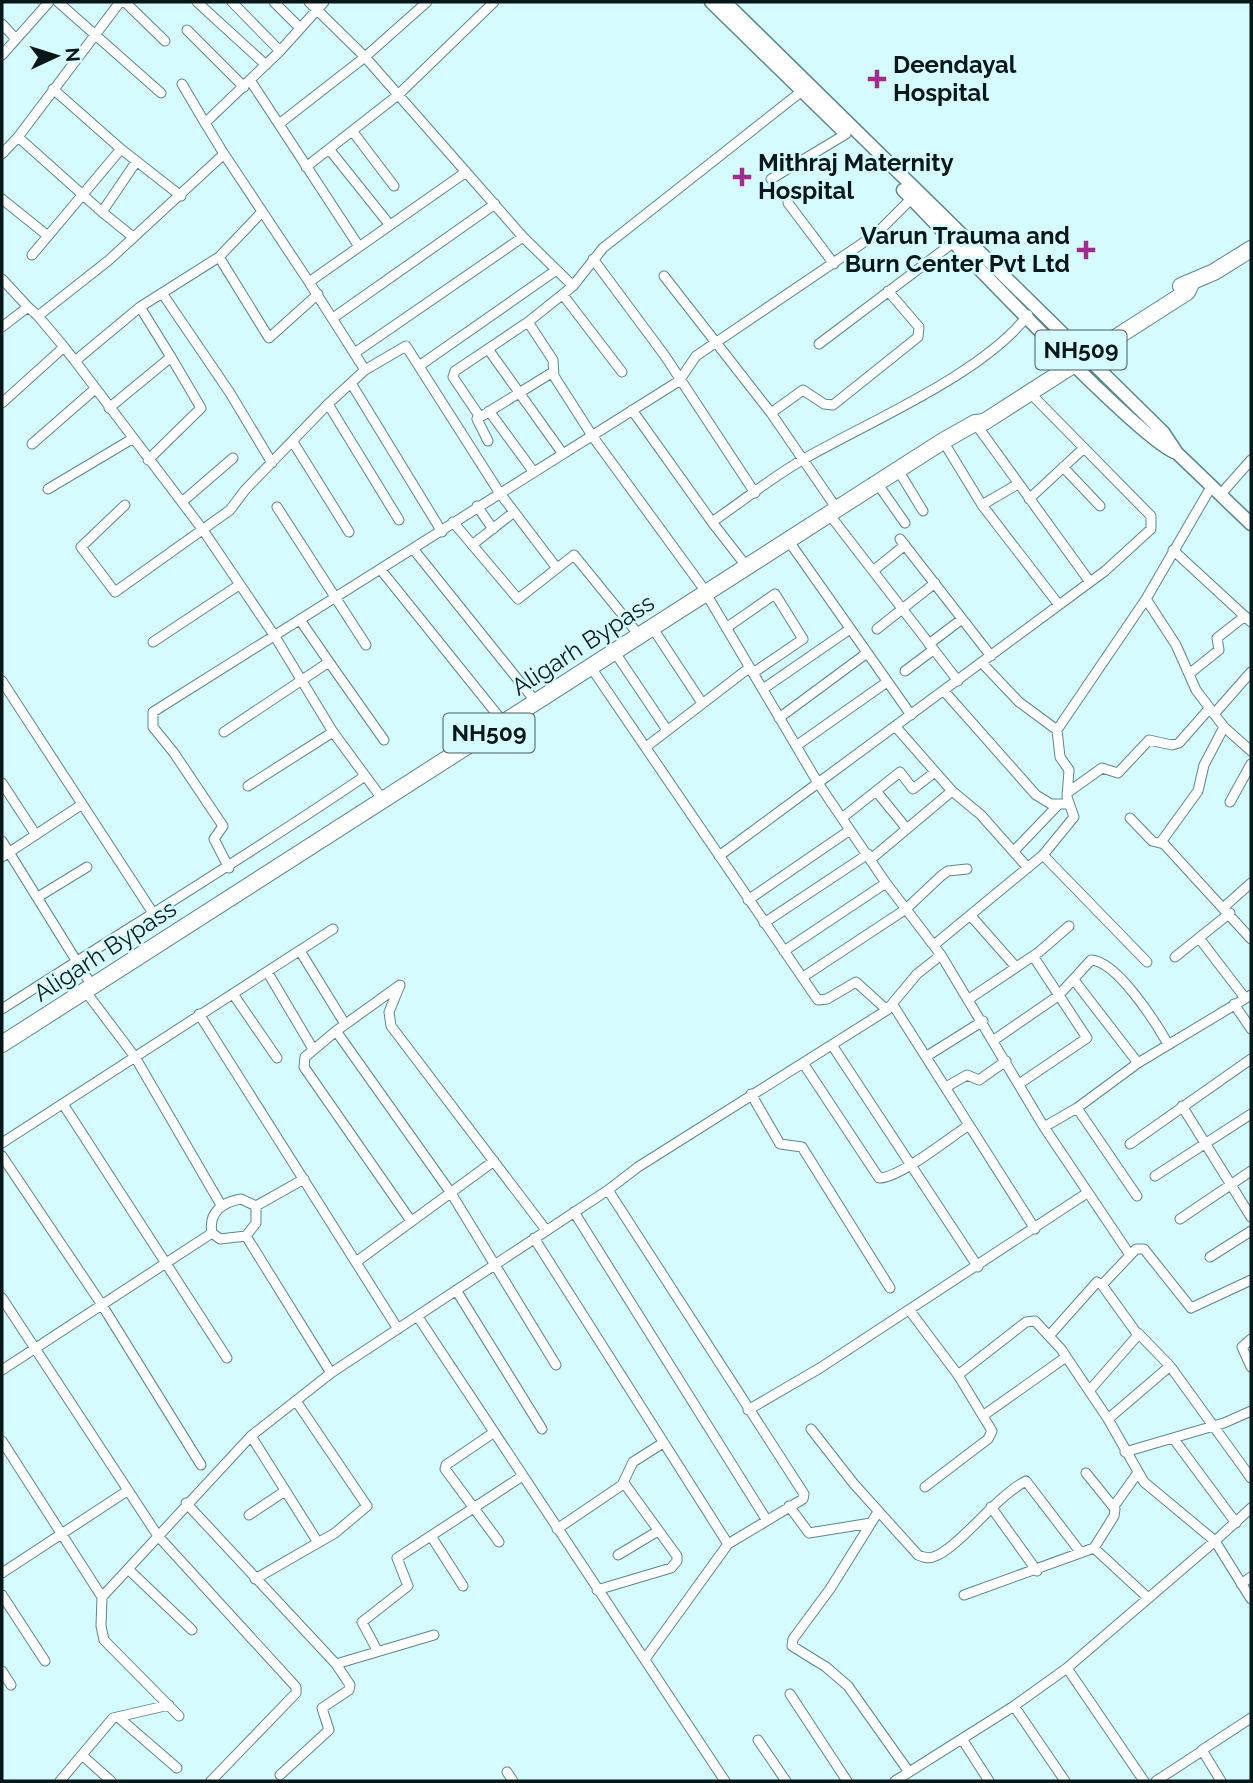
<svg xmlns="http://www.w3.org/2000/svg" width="1253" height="1783" viewBox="0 0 1253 1783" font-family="Raleway,sans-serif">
	<rect width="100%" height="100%" fill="#d6fbff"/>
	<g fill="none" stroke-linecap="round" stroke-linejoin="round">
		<defs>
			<path id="minor" d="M 58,2 L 161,93
				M 125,2 L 165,41
				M 197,2 L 266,65
				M 232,2 L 280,51
				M 274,2 L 300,28
				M 2,24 L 15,38
				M 187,30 L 244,87
				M 2,55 L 49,2
				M 250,80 L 358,245
				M 182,84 L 205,123
				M 279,124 L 365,57 L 427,2
				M 353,132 L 394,186
				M 18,137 L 102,212
				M 121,149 L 181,196
				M 329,149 L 389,224
				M 2,154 L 18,137 L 120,2
				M 224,154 L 309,282 L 466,172 L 365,57 L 309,2
				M 306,167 L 398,95 L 494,2
				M 466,172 L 523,237 L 573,286 L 528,322 L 455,371 L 453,377 L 480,417
				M 771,179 L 846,134
				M 2,199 L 48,236
				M 788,203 L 834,264
				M 133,237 L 102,212 L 136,162
				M 32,255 L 121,149 L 53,89
				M 219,257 L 269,338 L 318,294
				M 593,259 L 665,356 L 755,493
				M 664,276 L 771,413 L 837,509
				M 2,279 L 28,307
				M 309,282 L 365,370
				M 573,286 L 603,248 L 802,91
				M 162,293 L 230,393 L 272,463
				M 563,295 L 622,372
				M 140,307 L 171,357
				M 38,316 L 64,347
				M 333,318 L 495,204
				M 528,322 L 553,360 L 554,376 L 593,437 L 701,585 L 818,783 L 719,856
				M 2,327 L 28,307 L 38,316 L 109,260 L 224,154 L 205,123 L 280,51 L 324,2
				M 819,344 L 958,239
				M 488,349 L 563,454
				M 356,352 L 523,237
				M 75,361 L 203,530 L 274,635 L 333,732 L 383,800
				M 419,366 L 555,271
				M 351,383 L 442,532
				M 1029,392 L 1151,516 L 1151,529 L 1105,571 L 818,783 L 886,883 L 941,955 L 1044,1127 L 1130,1255
				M 2,403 L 64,347 L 75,361 L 140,307 L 219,257 L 261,213
				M 328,404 L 399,520
				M 109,408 L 171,357 L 201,408 L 148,460
				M 632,410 L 712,522
				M 489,411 L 533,471
				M 771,413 L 803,390 L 824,404 L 833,405 L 918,337 L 919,327 L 888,291
				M 975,423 L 1090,582
				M 488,441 L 477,419 L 553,372
				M 943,441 L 982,505 L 1018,484
				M 293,442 L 349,532
				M 32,444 L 95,389
				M 1063,467 L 1100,506
				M 898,470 L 923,511
				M 877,483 L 905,523
				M 48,489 L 132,439
				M 1220,495 L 1251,460
				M 1029,499 L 1084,448
				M 182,502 L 233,458
				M 125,505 L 81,547 L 115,592 L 230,510 L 245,490 L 328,404 L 365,370 L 406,346 L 499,492 L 556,567
				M 982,505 L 1059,605
				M 477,506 L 493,529
				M 277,507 L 366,645
				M 829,514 L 958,681
				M 453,522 L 518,599 L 574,555 L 639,635
				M 900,539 L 991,656
				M 788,540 L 911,715
				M 472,545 L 514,512
				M 414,550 L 536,702
				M 1173,550 L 1251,622
				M 747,567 L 712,522 C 743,501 772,477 804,459 C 870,421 983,374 1028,315
				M 381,570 L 504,723
				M 873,571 L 905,545
				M 1146,599 L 1176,645 L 1196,690 L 1224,727 L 1204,765 L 1198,791 L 1161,842
				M 652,627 L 702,703
				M 726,628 L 775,594 L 803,639 L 753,673
				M 877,629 L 935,583
				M 153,642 L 239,585
				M 929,644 L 962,619
				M 614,651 L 667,730
				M 329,662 L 384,740
				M 590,666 L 815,996 L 818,1000 L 827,999 L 856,982 L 887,1010
				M 905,671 L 933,650
				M 1189,674 L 1219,650 L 1217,638 L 1245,616
				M 2,681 L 153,913
				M 763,689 L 850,629
				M 944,691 L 1036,795 L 1051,804 L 1068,804
				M 1214,714 L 1251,672
				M 779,718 L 867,653
				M 895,726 L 952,791 L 981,815 L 1028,868
				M 1224,727 L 1251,751
				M 1057,730 L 1146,599 L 1211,487
				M 224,732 L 329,662 L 300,620
				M 796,746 L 887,682
				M 646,747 L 749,668
				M 2,783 L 36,835
				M 248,786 L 333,732
				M 876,791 L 907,829
				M 1067,793 L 1102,768 L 1118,773 L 1149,740 L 1172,745 L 1179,743 L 1209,709
				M 1230,802 L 1251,764
				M 842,818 L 900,772 L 913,789 L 935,772
				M 1130,818 L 1152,841 L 1164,844 L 1251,939
				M 2,841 L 92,986
				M 1014,851 L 1058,805
				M 1043,855 L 1147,962
				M 2,857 L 81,805
				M 871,859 L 952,791
				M 229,868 L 214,839 L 223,826 L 174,753 L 153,727 L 153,712 L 679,381 L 696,356 L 876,234 L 914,196
				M 38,897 L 87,867
				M 748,900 L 850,830
				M 1224,907 L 1251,883
				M 971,916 L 1016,967
				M 764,923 L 868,854
				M 1199,938 L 1245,998
				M 934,945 L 1043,855 L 1074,817 L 1067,797 L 1069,770 L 1060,757 L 1057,730 L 1019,702 L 982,663
				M 300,951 L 345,1024
				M 784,951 L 886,883
				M 1175,957 L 1230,913
				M 268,973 L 313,1049
				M 803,977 L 906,909 L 941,876 L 948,871 L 967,869
				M 1074,980 L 1138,1063
				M 86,992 L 135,1057 L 221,1205
				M 233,994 L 277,1058
				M 969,999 L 1039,952 L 1069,926
				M 1234,1004 L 1251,1029
				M 893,1005 L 1035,1229
				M 2,1009 C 123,931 246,857 365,776
				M 199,1014 L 398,1329
				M 336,1031 L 305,1057 L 304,1067 L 411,1221
				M 994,1040 L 1058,996 L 1091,960 C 1117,961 1156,1023 1168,1044
				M 832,1045 L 978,1267
				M 927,1056 L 983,1021
				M 803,1063 L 879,1178 C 900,1178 949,1138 969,1125
				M 1019,1084 L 1087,1038 L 1033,956
				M 946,1087 L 967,1075 L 979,1080 L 1006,1061
				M 751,1094 L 780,1144 L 802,1147 L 890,1288
				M 63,1104 L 227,1358
				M 1182,1106 L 1251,1217
				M 1077,1108 L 1137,1196
				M 1044,1127 L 1077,1108 L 1138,1063 L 1251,995
				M 2,1143 L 333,929
				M 1130,1144 L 1251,1059
				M 2,1156 L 102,1305 L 201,1465
				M 1155,1176 L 1251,1114
				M 608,1190 L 804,1494 L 803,1499 L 728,1544 L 645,1659
				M 241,1199 L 256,1206 L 256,1223 L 246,1236 L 220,1239 L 212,1233 C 208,1212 223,1202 241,1199 Z
				M 256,1206 L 304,1179
				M 574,1212 L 766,1519
				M 1180,1219 L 1251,1171
				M 546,1230 L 391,1026 L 389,1012 L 400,985 L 336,1031 L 451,1193 L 556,1365
				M 246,1236 L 331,1373
				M 534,1238 L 728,1544
				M 1210,1257 L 1251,1231
				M 356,1262 L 494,1161
				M 456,1290 L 542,1429
				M 2,1298 L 158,1536 L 296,1687 L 296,1693 L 211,1781
				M 910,1311 L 958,1375 L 992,1431 L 988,1439 L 925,1487
				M 418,1317 L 725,1781
				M 1138,1333 L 1170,1366 L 1251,1478
				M 1049,1336 L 1097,1282 L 1102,1285
				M 1251,1339 L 1242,1347 L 1251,1367
				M 2,1370 L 212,1233
				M 958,1375 L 1026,1322 L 1035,1321 L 1061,1349 L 1108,1419 L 1144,1482 L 1215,1541 L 1251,1508
				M 1089,1391 L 1138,1335 L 1102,1285 L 1136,1249 L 1144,1249 L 1191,1308 L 1251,1280
				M 748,1410 L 820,1368 L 1087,1193
				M 984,1415 L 1066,1357
				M 1108,1419 L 1170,1366
				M 811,1429 L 854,1484 L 918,1555 C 923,1557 928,1559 933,1557 C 956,1551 997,1495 1026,1481 L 1081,1553
				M 493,1433 L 446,1465 L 445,1469 L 499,1542
				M 251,1436 L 317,1541
				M 1173,1438 L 1236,1523
				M 2,1441 L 102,1597
				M 1125,1452 L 1224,1423 L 1251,1411
				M 1086,1473 L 1115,1509 L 1114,1516 L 1094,1548
				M 186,1503 L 336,1664 L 350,1685 L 349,1690 L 322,1708 L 329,1730 L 280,1775
				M 789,1506 L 809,1533 L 871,1523
				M 1114,1506 L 1137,1474
				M 991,1507 L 1037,1571
				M 878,1512 L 830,1589 L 793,1639 L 792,1646 L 826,1667 L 848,1686 L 909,1772
				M 249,1515 L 285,1491
				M 557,1529 L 622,1485 L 633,1462 L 663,1443
				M 431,1536 L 463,1586
				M 618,1555 L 658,1531
				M 128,1569 L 192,1630
				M 2,1573 L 127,1491
				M 255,1579 L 335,1533 L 367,1506 L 296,1401
				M 1241,1584 L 1251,1577
				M 597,1590 L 671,1568 L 677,1561 L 677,1556 L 624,1483
				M 2,1595 L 45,1661
				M 964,1595 L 1094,1548 L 1147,1597
				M 377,1650 L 362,1622 L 408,1586 L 397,1558 L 521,1477
				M 336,1664 L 434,1635
				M 1067,1668 L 1144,1781
				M 2,1671 L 11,1685
				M 790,1694 L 847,1781
				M 1014,1706 L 1065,1781
				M 179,1716 L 104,1640 L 101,1626 L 102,1597 L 251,1436 L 331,1373 L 608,1190 L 638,1167 L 887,1010 L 917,974 L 941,955
				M 118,1717 L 177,1768
				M 962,1739 L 989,1781
				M 758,1740 L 786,1781
				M 83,1756 L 111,1781
				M 507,1772 L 513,1781
				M 60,1781 L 113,1718 L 169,1705
				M 895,1781 L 1014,1706 L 1067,1668 L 1215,1541 L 1251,1599
				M 1156,1781 L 1202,1751
				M 1221,1781 L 1202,1750 L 1251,1718"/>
			<path id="secondary" d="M 711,2 L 842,130
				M 725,2 L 1163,432 L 1177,453 L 1251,524
				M 903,190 C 940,227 1146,448 1177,453"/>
			<path id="trunk" d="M 1181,286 L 1214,272 L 1251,249
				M 2,1044 L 943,441 L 975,423 L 984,422 L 1187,292 L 1191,284"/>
		</defs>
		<!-- minor casing -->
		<use href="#minor" stroke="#5b878b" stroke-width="11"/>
		<!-- secondary casing -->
		<use href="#secondary" stroke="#5b878b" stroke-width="15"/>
		<!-- trunk casing -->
		<use href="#trunk" stroke="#5b878b" stroke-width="18"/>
		<!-- minor -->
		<use href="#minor" stroke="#fff" stroke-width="9"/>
		<!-- secondary -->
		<use href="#secondary" stroke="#fff" stroke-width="12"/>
		<!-- trunk -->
		<use href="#trunk" stroke="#fff" stroke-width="16"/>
	</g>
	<!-- markers -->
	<g fill="#9f2e8b" stroke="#d6fbff" stroke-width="2.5">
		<path d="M873.5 68.5h7v7h7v7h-7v7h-7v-7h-7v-7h7z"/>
		<path d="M738.5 166.5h7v7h7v7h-7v7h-7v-7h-7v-7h7z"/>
		<path d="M1082.5 239.5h7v7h7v7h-7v7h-7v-7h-7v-7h7z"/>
	</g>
	<g text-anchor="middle" stroke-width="5" stroke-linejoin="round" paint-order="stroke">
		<!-- shield labels -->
		<g fill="#d6fbff" stroke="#445b5d" stroke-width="2">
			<rect x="1035.5" y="330.5" width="91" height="39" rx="5"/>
			<rect x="443.5" y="713.5" width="91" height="39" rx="5"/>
		</g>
		<g font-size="23" font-weight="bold" fill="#051718">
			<text x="1081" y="358">NH509</text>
			<text x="489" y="741">NH509</text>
		</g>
		<!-- poi labels -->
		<g font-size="24" font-weight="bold" fill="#051718" stroke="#d6fbff" text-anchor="start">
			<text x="893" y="73">Deendayal<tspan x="893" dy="28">Hospital</tspan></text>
			<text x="758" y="171">Mithraj Maternity<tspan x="758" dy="28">Hospital</tspan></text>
			<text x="1070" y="244" text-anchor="end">Varun Trauma and<tspan x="1070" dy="28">Burn Center Pvt Ltd</tspan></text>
		</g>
		<!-- street labels -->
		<g font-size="24" fill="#051718" stroke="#d6fbff">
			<text transform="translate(583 645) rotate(-33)" y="8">Aligarh Bypass</text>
			<text transform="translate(105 951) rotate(-33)" y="8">Aligarh Bypass</text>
		</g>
	</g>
	<!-- border -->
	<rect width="1253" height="1783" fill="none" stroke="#051718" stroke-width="7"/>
	<!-- north arrow -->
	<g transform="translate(56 56) rotate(86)" stroke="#d6fbff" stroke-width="5" paint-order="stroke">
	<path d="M0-5L12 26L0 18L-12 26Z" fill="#051718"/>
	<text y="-10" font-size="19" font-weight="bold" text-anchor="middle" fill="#051718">N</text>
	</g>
</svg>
